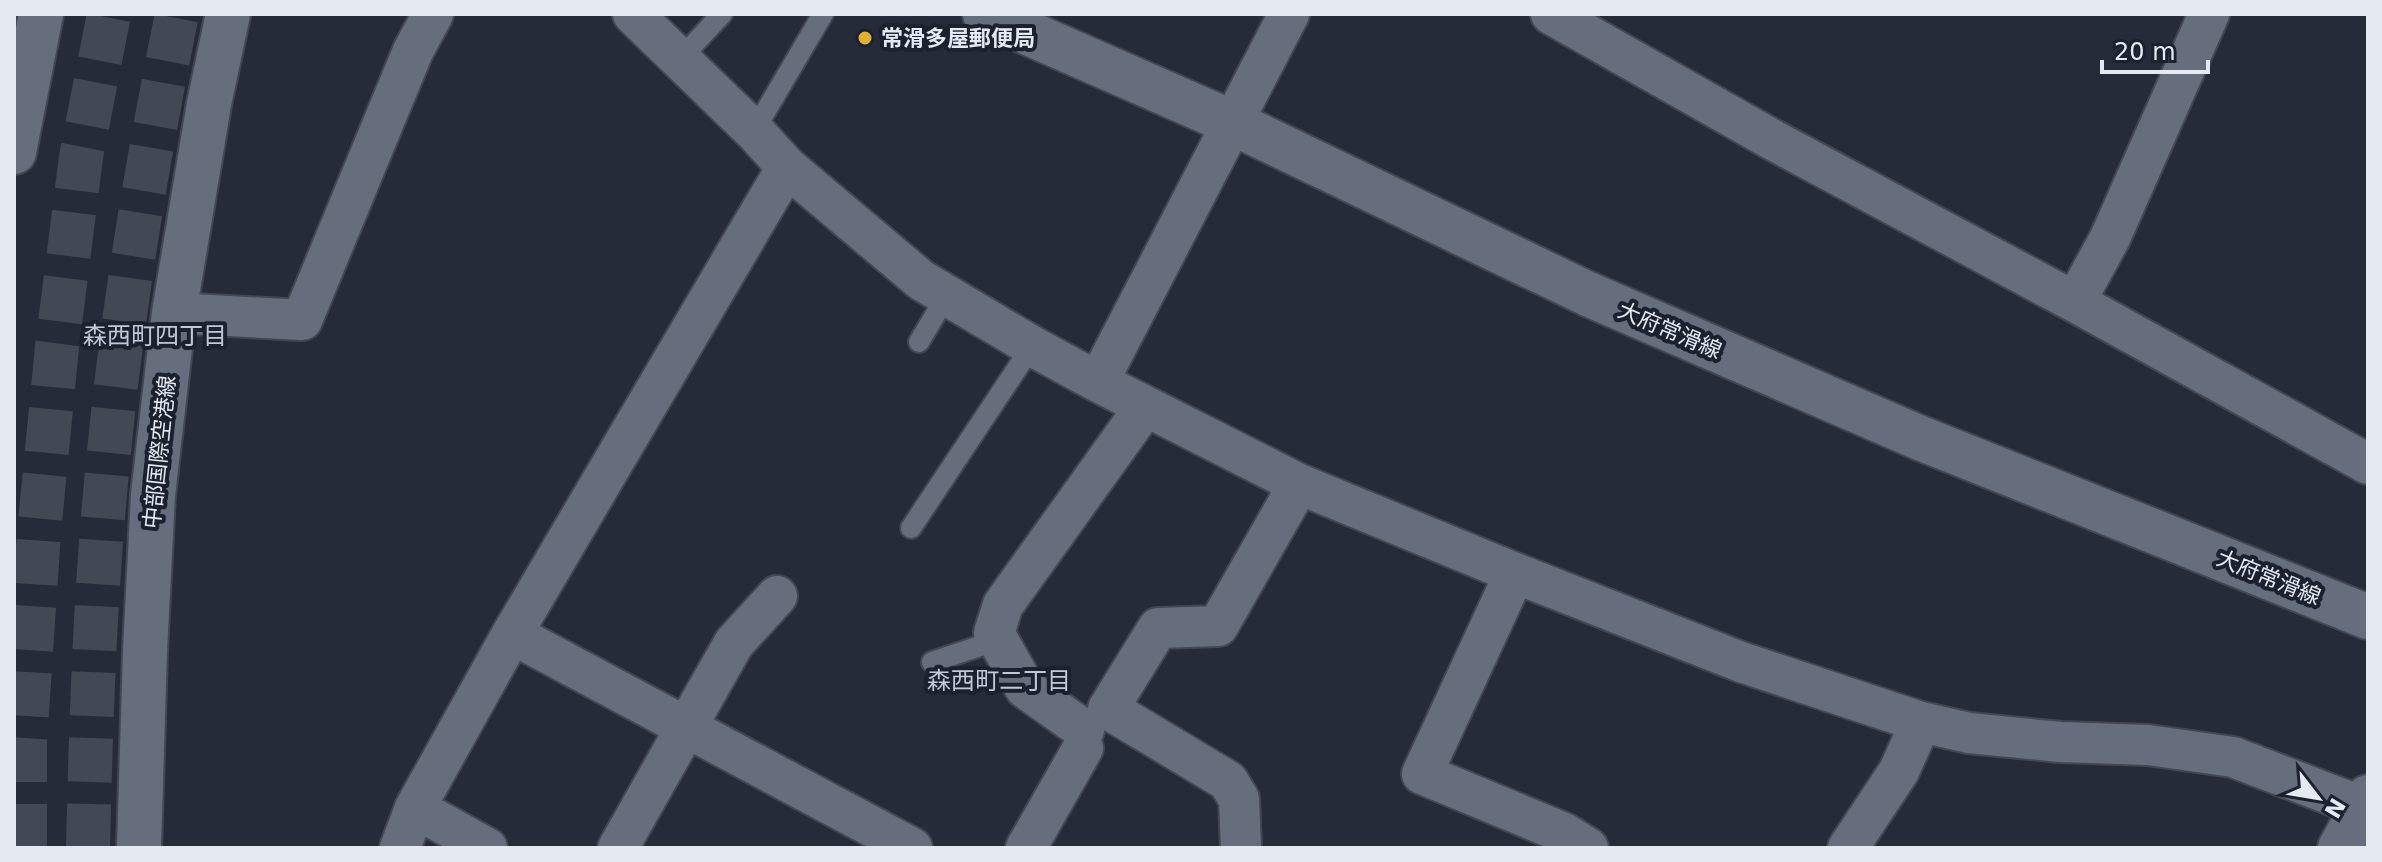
<svg xmlns="http://www.w3.org/2000/svg" width="2382" height="862" viewBox="0 0 2382 862" font-family="'DejaVu Sans','Noto Sans JP',sans-serif">
	<rect width="100%" height="100%" fill="#252b38"/>
	<g fill="none" stroke-linecap="round" stroke-linejoin="round">
		<!-- motorway-tunnel -->
		<path stroke="#424854" stroke-width="44" stroke-dasharray="44 22" stroke-linecap="butt" d="M 25,848 L 25,742 L 39,532 L 57,347 L 81,157 L 109,14
			M 88,848 C 91,719 95,590 108,462 C 122,311 147,162 177,14"/>
		<defs>
			<path id="service" d="M 680,59 L 722,14
				M 754,131 L 823,14
				M 919,342 L 947,295
				M 911,528 L 1032,346
				M 932,662 L 983,645 L 994,633"/>
			<path id="minor" d="M 633,14 L 754,131 L 787,167 L 921,280 L 1032,346 L 1098,382 L 1299,484 L 1515,573 L 1741,662 L 1921,722 L 1969,733 L 2060,742 L 2148,745 L 2233,757 L 2368,809
				M 1551,14 L 1773,140 L 2075,302 L 2368,464
				M 2075,302 L 2110,238 L 2209,14
				M 174,313 L 302,320 L 413,51 L 433,14
				M 1098,382 L 1289,14
				M 1515,573 L 1422,774 L 1564,833 L 1588,848
				M 512,634 L 912,848
				M 1084,730 L 1025,688 L 994,633 L 1003,605 L 1145,407
				M 415,808 L 487,848
				M 400,848 L 415,808 L 512,634 L 787,167
				M 618,848 L 734,643 L 777,596
				M 1026,848 L 1083,748
				M 1241,848 L 1239,799 L 1228,781 L 1108,709 L 1158,628 L 1218,626 L 1299,484
				M 1848,848 L 1899,771 L 1921,722"/>
			<path id="tertiary" d="M 2340,848 L 2368,797"/>
			<path id="secondary" d="M 985,14 L 1233,123 L 1588,294 L 1920,438 L 2368,617
				M 14,152 L 41,14
				M 139,848 L 145,651 L 153,495 L 174,313 L 209,104 L 228,14"/>
		</defs>
		<!-- service casing -->
		<use href="#service" stroke="#424752" stroke-width="24"/>
		<!-- minor casing -->
		<use href="#minor" stroke="#424752" stroke-width="44"/>
		<!-- tertiary casing -->
		<use href="#tertiary" stroke="#424752" stroke-width="48"/>
		<!-- secondary casing -->
		<use href="#secondary" stroke="#424752" stroke-width="48"/>
		<!-- service -->
		<use href="#service" stroke="#666e7d" stroke-width="20"/>
		<!-- minor -->
		<use href="#minor" stroke="#666e7d" stroke-width="40"/>
		<!-- tertiary -->
		<use href="#tertiary" stroke="#666e7d" stroke-width="44"/>
		<!-- secondary -->
		<use href="#secondary" stroke="#666e7d" stroke-width="44"/>
	</g>
	<!-- markers -->
	<circle fill="#dfb034" stroke="#1b212e" stroke-width="3" cx="865" cy="38" r="8"/>
	<g text-anchor="middle" stroke-width="8" stroke-linejoin="round" paint-order="stroke">
		<!-- poi labels -->
		<g font-size="22" font-weight="bold" fill="#e5e9f2" stroke="#1b212e" text-anchor="start">
			<text x="881" y="46">常滑多屋郵便局</text>
		</g>
		<!-- street labels -->
		<g font-size="22" fill="#e5e9f2" stroke="#1b212e">
			<text transform="translate(1670 330) rotate(23)" y="8">大府常滑線</text>
			<text transform="translate(159 452) rotate(-84)" y="8">中部国際空港線</text>
			<text transform="translate(2269 577) rotate(22)" y="8">大府常滑線</text>
		</g>
		<!-- neighbourhood labels -->
		<g font-size="24" fill="#c0c8d9" stroke="#1b212e">
			<text x="155" y="344">森西町四丁目</text>
			<text x="999" y="689">森西町二丁目</text>
		</g>
	</g>
	<!-- border -->
	<rect width="2382" height="862" fill="none" stroke="#e5e9f2" stroke-width="32"/>
	<!-- north arrow -->
	<g transform="translate(2318 798) rotate(121)" stroke="#1b212e" stroke-width="6" paint-order="stroke">
	<path d="M0-6L14 30L0 20L-14 30Z" fill="#e5e9f2"/>
	<text y="-12" font-size="22" font-weight="bold" text-anchor="middle" fill="#e5e9f2">N</text>
	</g>
	<!-- scale -->
	<path d="M2102 60v12h106v-12" fill="none" stroke="#e5e9f2" stroke-width="4"/>
	<text x="2114" y="60" font-size="24" fill="#e5e9f2" stroke="#1b212e" stroke-width="6" paint-order="stroke">20 m</text>
</svg>
